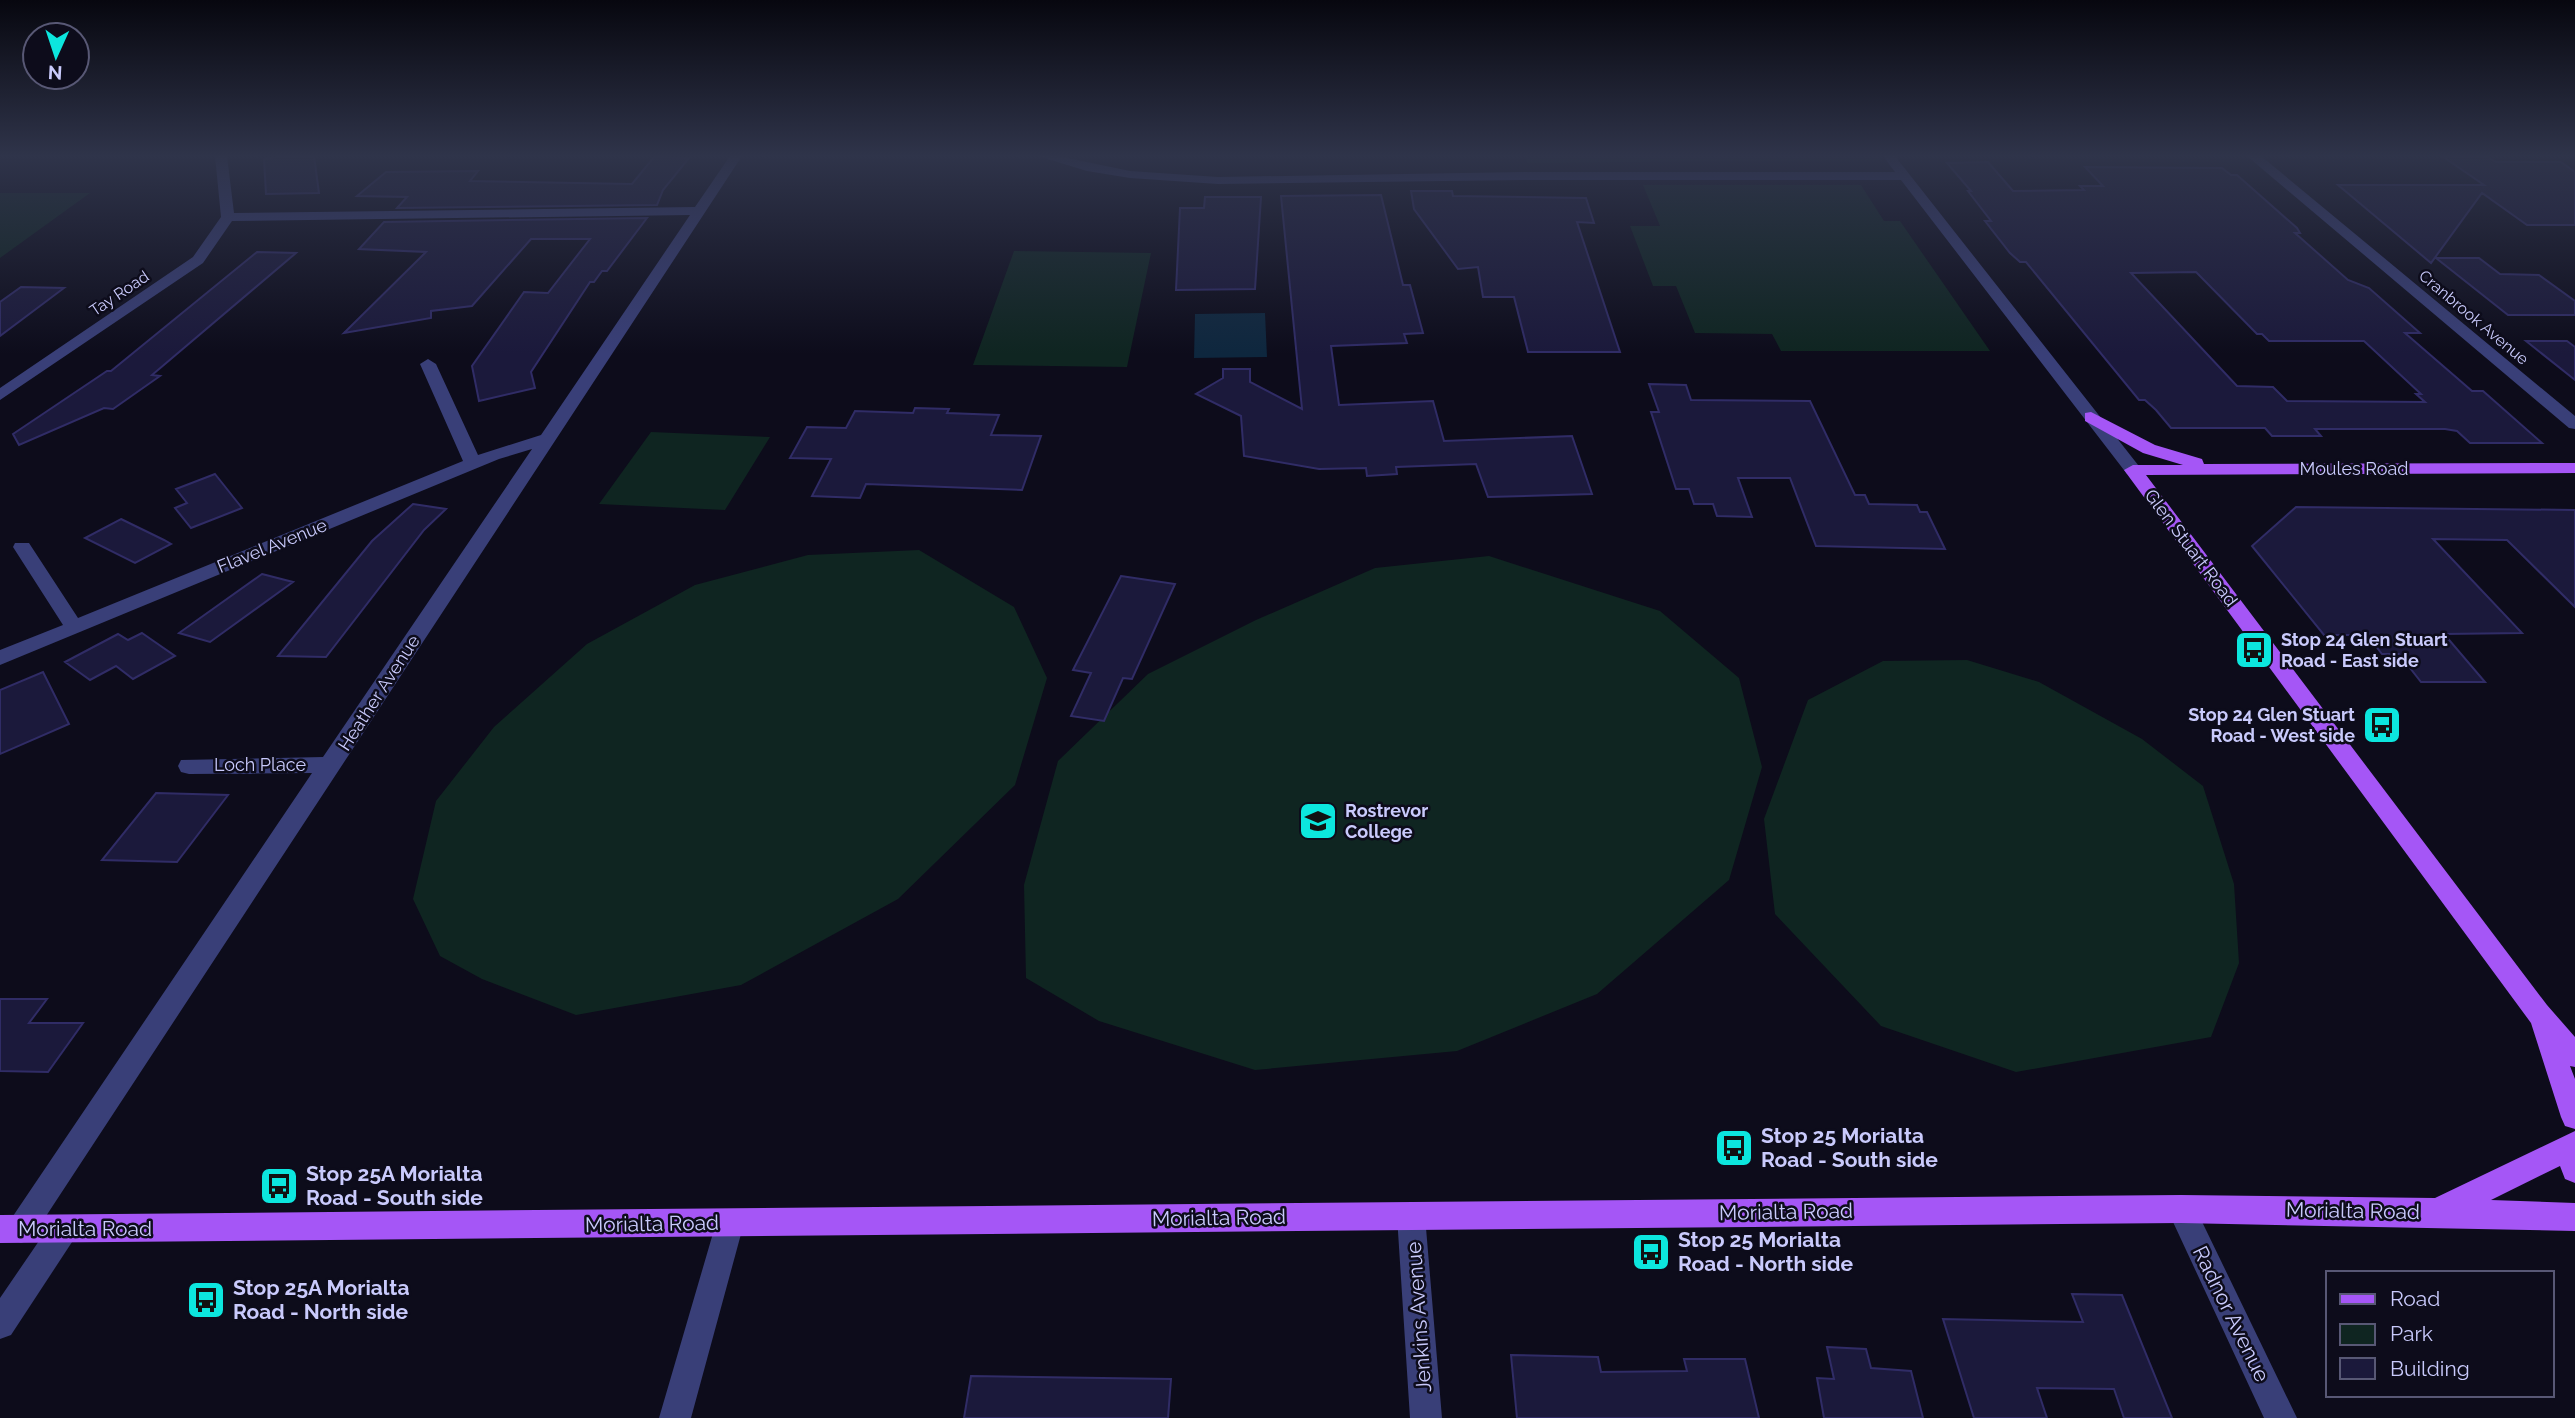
<svg xmlns="http://www.w3.org/2000/svg" width="2575" height="1418" viewBox="0 0 2575 1418" font-family="Raleway,sans-serif">
	<rect width="100%" height="100%" fill="#0d0c1b"/>
	<!-- green -->
	<path fill="#0f2521" d="M 1525,156 L 1879,156 L 1882,160 L 1527,163 Z
		M 1643,185 L 1861,185 L 1884,221 L 1900,221 L 1990,351 L 1781,351 L 1772,334 L 1695,333 L 1676,286 L 1653,286 L 1630,226 L 1660,226 Z
		M 0,193 L 90,193 L 0,258 Z
		M 1014,251 L 1151,253 L 1127,367 L 973,365 Z
		M 651,432 L 770,437 L 725,510 L 599,504 Z
		M 919,550 L 1014,607 L 1047,678 L 1015,785 L 898,899 L 741,985 L 576,1015 L 482,979 L 440,956 L 413,899 L 436,801 L 494,727 L 587,644 L 695,585 L 808,555 Z
		M 1489,556 L 1660,611 L 1739,678 L 1762,767 L 1729,880 L 1597,994 L 1457,1051 L 1255,1070 L 1099,1021 L 1026,978 L 1024,885 L 1058,761 L 1148,674 L 1256,620 L 1375,568 Z
		M 1967,660 L 2039,682 L 2142,739 L 2203,786 L 2234,884 L 2239,963 L 2211,1037 L 2016,1072 L 1881,1026 L 1775,914 L 1764,819 L 1808,700 L 1883,661 Z"/>
	<!-- water -->
	<path fill="#0e273e" d="M 1265,313 L 1267,357 L 1194,358 L 1195,314 Z"/>
	<!-- building -->
	<path fill="#1b193b" stroke="#302c66" stroke-width="2" fill-rule="evenodd" d="M 284,156 L 314,156 L 319,193 L 266,194 L 264,159 Z
		M 2442,156 L 2486,156 L 2496,162 L 2561,162 L 2575,172 L 2575,225 L 2527,225 L 2482,193 L 2431,263 L 2338,185 L 2484,185 Z
		M 654,157 L 689,158 L 663,190 L 657,205 L 397,208 L 407,197 L 357,196 L 386,172 L 478,171 L 470,181 L 632,184 Z
		M 1988,162 L 2013,191 L 2084,190 L 2080,186 L 2103,186 L 2085,167 L 2222,168 L 2231,175 L 2237,175 L 2297,228 L 2300,233 L 2295,233 L 2348,280 L 2369,288 L 2420,333 L 2405,333 L 2472,391 L 2483,391 L 2542,443 L 2470,443 L 2457,431 L 2445,429 L 2315,429 L 2321,436 L 2272,436 L 2265,428 L 2171,428 L 2156,410 L 2145,400 L 2139,400 L 2026,262 L 2020,262 L 2010,253 L 1985,221 L 1991,221 L 1968,191 L 1971,191 L 1947,163 ZM 2196,272 L 2257,334 L 2262,334 L 2269,341 L 2364,341 L 2421,394 L 2416,394 L 2425,402 L 2287,401 L 2273,387 L 2237,386 L 2131,273 Z
		M 1411,191 L 1452,191 L 1453,196 L 1586,198 L 1594,223 L 1577,222 L 1620,352 L 1528,352 L 1514,297 L 1483,297 L 1478,267 L 1458,269 L 1414,209 Z
		M 1381,195 L 1403,285 L 1410,285 L 1423,333 L 1404,334 L 1407,343 L 1331,346 L 1339,405 L 1433,401 L 1444,441 L 1572,436 L 1592,494 L 1488,497 L 1476,464 L 1396,467 L 1397,474 L 1367,476 L 1366,468 L 1319,469 L 1244,456 L 1241,416 L 1196,394 L 1223,378 L 1223,369 L 1250,369 L 1250,382 L 1302,409 L 1281,196 Z
		M 1205,197 L 1261,197 L 1255,289 L 1176,290 L 1180,208 L 1204,208 Z
		M 647,218 L 607,271 L 602,271 L 594,282 L 590,282 L 531,372 L 535,388 L 479,401 L 472,366 L 524,292 L 548,293 L 590,239 L 531,239 L 472,306 L 431,311 L 431,318 L 344,333 L 426,252 L 359,249 L 384,222 Z
		M 257,252 L 296,253 L 152,375 L 160,376 L 113,409 L 104,408 L 19,445 L 13,434 L 107,371 L 111,371 Z
		M 2436,258 L 2479,258 L 2500,274 L 2539,275 L 2575,301 L 2575,315 L 2508,315 Z
		M 21,287 L 64,288 L 0,336 L 0,302 Z
		M 2526,341 L 2567,341 L 2575,347 L 2575,380 Z
		M 1649,384 L 1686,385 L 1691,400 L 1810,401 L 1855,495 L 1865,495 L 1869,504 L 1917,505 L 1920,512 L 1927,512 L 1945,549 L 1816,546 L 1790,478 L 1738,478 L 1752,517 L 1717,516 L 1713,504 L 1694,504 L 1689,489 L 1676,489 L 1651,412 L 1659,412 Z
		M 915,408 L 949,409 L 947,413 L 999,415 L 991,435 L 1041,436 L 1022,490 L 866,484 L 860,498 L 812,496 L 831,459 L 790,458 L 807,427 L 846,428 L 855,411 L 913,413 Z
		M 215,474 L 242,508 L 191,528 L 175,508 L 187,503 L 176,489 Z
		M 413,504 L 446,509 L 424,530 L 326,657 L 278,656 L 372,541 Z
		M 2296,507 L 2575,510 L 2575,607 L 2507,540 L 2433,539 L 2522,633 L 2444,634 L 2485,682 L 2421,682 L 2399,654 L 2382,654 L 2367,635 L 2324,635 L 2252,546 Z
		M 121,519 L 164,540 L 171,544 L 135,563 L 85,538 Z
		M 262,574 L 293,582 L 210,642 L 179,633 Z
		M 1121,576 L 1175,584 L 1132,679 L 1123,678 L 1104,721 L 1071,716 L 1091,673 L 1073,670 Z
		M 142,633 L 175,656 L 133,679 L 116,666 L 90,680 L 65,662 L 118,634 L 128,640 Z
		M 43,672 L 69,724 L 0,754 L 0,690 Z
		M 156,793 L 228,795 L 177,862 L 102,860 Z
		M 0,999 L 47,999 L 29,1023 L 83,1023 L 48,1072 L 0,1071 Z
		M 2072,1294 L 2122,1295 L 2172,1418 L 2124,1418 L 2114,1389 L 2037,1388 L 2047,1418 L 1974,1418 L 1943,1319 L 2083,1322 Z
		M 1827,1347 L 1866,1349 L 1871,1368 L 1911,1371 L 1923,1418 L 1824,1418 L 1817,1378 L 1834,1379 Z
		M 1511,1355 L 1598,1357 L 1601,1372 L 1687,1371 L 1684,1359 L 1745,1359 L 1759,1418 L 1517,1418 Z
		M 971,1376 L 1171,1379 L 1168,1418 L 964,1418 Z"/>
	<g fill="none" stroke-linecap="round" stroke-linejoin="round">
		<!-- minor -->
		<path fill="#393f78" fill-rule="evenodd" d="M 215,156 L 227,156 L 234,213 L 695,207 L 730,156 L 742,156 L 31,1239 L 21,1243 L 11,1239 L 7,1229 L 11,1219 L 312,773 L 189,774 L 181,772 L 178,766 L 181,760 L 323,757 L 532,449 L 499,459 L 0,665 L 0,650 L 63,625 L 13,547 L 15,543 L 29,543 L 78,618 L 463,461 L 420,364 L 428,359 L 436,364 L 478,455 L 541,435 L 690,215 L 232,221 L 203,263 L 0,400 L 0,388 L 193,257 L 221,217 Z
			M 1038,156 L 1058,156 L 1130,171 L 1218,177 L 1523,172 L 1895,172 L 1883,156 L 1895,156 L 2142,470 L 2133,475 L 2127,474 L 1901,180 L 1523,180 L 1218,184 L 1130,178 L 1087,171 Z
			M 2247,156 L 2261,156 L 2575,416 L 2575,429 L 2569,428 Z
			M 2181,1195 L 2191,1199 L 2297,1418 L 2264,1418 L 2167,1209 L 2171,1199 Z
			M 1411,1202 L 1421,1206 L 1425,1216 L 1442,1418 L 1410,1418 L 1397,1216 L 1401,1206 Z
			M 730,1209 L 740,1213 L 744,1223 L 691,1418 L 659,1418 L 716,1223 L 720,1213 Z
			M 64,1215 L 74,1219 L 78,1229 L 74,1239 L 11,1335 L 0,1339 L 0,1298 L 54,1219 Z"/>
		<!-- major -->
		<path fill="#a556f6" fill-rule="evenodd" d="M 2091,412 L 2155,445 L 2202,459 L 2204,464 L 2575,463 L 2575,473 L 2146,475 L 2547,1005 L 2575,1037 L 2575,1067 L 2570,1066 L 2575,1079 L 2575,1129 L 2565,1126 L 2561,1117 L 2531,1023 L 2124,470 L 2133,465 L 2183,465 L 2143,453 L 2085,421 L 2085,413 Z
			M 2575,1131 L 2575,1183 L 2565,1179 L 2560,1166 L 2491,1200 L 2575,1203 L 2575,1231 L 2181,1223 L 0,1243 L 0,1215 L 2181,1195 L 2435,1198 Z"/>
	</g>
	<!-- sky -->
	<linearGradient id="sky" x2="0" y2="1"><stop stop-color="#07070f"/><stop offset="0.44" stop-color="#2f344a"/><stop offset="1" stop-color="#2f344a" stop-opacity="0"/></linearGradient>
	<rect width="2575" height="354" fill="url(#sky)"/>
	<!-- icons -->
	<defs>
		<symbol id="bus-square" viewBox="-11 -11 22 22"><rect x="-9" y="-9" width="18" height="18" rx="4" fill="#0ce6de" stroke="#0d0c1b"/><path d="M-5-6H5V4H4V6H2V4H-2V6H-4V4H-5ZM-3.5-4V0h7V-4ZM-3.5 1.2v1.5H-2V1.2ZM2 1.2v1.5H3.5V1.2Z" fill="#111"/></symbol>
		<symbol id="school-square" viewBox="-11 -11 22 22"><rect x="-9" y="-9" width="18" height="18" rx="4" fill="#0ce6de" stroke="#0d0c1b"/><path d="M0-5L7-2L0 1L-7-2ZM-4 1L0 2.5L4 1V4Q0 6-4 4Z" fill="#111"/></symbol>
	</defs>
	<g fill-rule="evenodd">
		<use href="#bus-square" x="2232" y="628" width="44" height="44"/>
		<use href="#bus-square" x="2360" y="703" width="44" height="44"/>
		<use href="#school-square" x="1296" y="799" width="44" height="44"/>
		<use href="#bus-square" x="1712" y="1126" width="44" height="44"/>
		<use href="#bus-square" x="257" y="1164" width="44" height="44"/>
		<use href="#bus-square" x="1629" y="1230" width="44" height="44"/>
		<use href="#bus-square" x="184" y="1278" width="44" height="44"/>
	</g>
	<g text-anchor="middle" stroke-width="5" stroke-linejoin="round" paint-order="stroke">
		<!-- far-street labels -->
		<g font-size="16" fill="#c9cafc" stroke="#0d0c1b">
			<text transform="translate(119 293) rotate(-34)" y="6">Tay Road</text>
			<text transform="translate(2474 317) rotate(40)" y="6">Cranbrook Avenue</text>
		</g>
		<!-- street labels -->
		<g font-size="18" fill="#c9cafc" stroke="#0d0c1b">
			<text x="2354" y="475">Moules Road</text>
			<text transform="translate(272 546) rotate(-22)" y="6">Flavel Avenue</text>
			<text transform="translate(2191 548) rotate(53)" y="6">Glen Stuart Road</text>
			<text transform="translate(379 693) rotate(-57)" y="6">Heather Avenue</text>
			<text x="260" y="771">Loch Place</text>
		</g>
		<!-- poi labels -->
		<g font-size="18" font-weight="bold" fill="#c9cafc" stroke="#0d0c1b" text-anchor="start">
			<text x="2281" y="646">Stop 24 Glen Stuart<tspan x="2281" dy="21">Road - East side</tspan></text>
			<text x="2355" y="721" text-anchor="end">Stop 24 Glen Stuart<tspan x="2355" dy="21">Road - West side</tspan></text>
			<text x="1345" y="817">Rostrevor<tspan x="1345" dy="21">College</tspan></text>
		</g>
		<!-- near-poi labels -->
		<g font-size="21" font-weight="bold" fill="#c9cafc" stroke="#0d0c1b" text-anchor="start">
			<text x="1761" y="1143">Stop 25 Morialta<tspan x="1761" dy="24">Road - South side</tspan></text>
			<text x="306" y="1181">Stop 25A Morialta<tspan x="306" dy="24">Road - South side</tspan></text>
			<text x="1678" y="1247">Stop 25 Morialta<tspan x="1678" dy="24">Road - North side</tspan></text>
			<text x="233" y="1295">Stop 25A Morialta<tspan x="233" dy="24">Road - North side</tspan></text>
		</g>
		<!-- near-street labels -->
		<g font-size="21" fill="#c9cafc" stroke="#0d0c1b">
			<text transform="translate(2353 1211) rotate(1)" y="7">Morialta Road</text>
			<text transform="translate(1786 1212) rotate(-1)" y="7">Morialta Road</text>
			<text transform="translate(1219 1218) rotate(-1)" y="7">Morialta Road</text>
			<text transform="translate(652 1224) rotate(-1)" y="7">Morialta Road</text>
			<text x="85" y="1236">Morialta Road</text>
			<text transform="translate(2231 1314) rotate(64)" y="7">Radnor Avenue</text>
			<text transform="translate(1419 1317) rotate(-94)" y="7">Jenkins Avenue</text>
		</g>
	</g>
	<!-- legend -->
	<rect x="2326" y="1271" width="228" height="126" fill="#0d0c1b" stroke="#585875" stroke-width="2"/>
	<rect x="2340" y="1294" width="35" height="10" fill="#a556f6" stroke="#585875" stroke-width="2"/>
	<text x="2390" y="1306" font-size="21" fill="#c9cafc">Road</text>
	<rect x="2340" y="1324" width="35" height="21" fill="#0f2521" stroke="#585875" stroke-width="2"/>
	<text x="2390" y="1341" font-size="21" fill="#c9cafc">Park</text>
	<rect x="2340" y="1358" width="35" height="21" fill="#1b193b" stroke="#585875" stroke-width="2"/>
	<text x="2390" y="1376" font-size="21" fill="#c9cafc">Building</text>
	<!-- north arrow -->
	<g transform="translate(56 56) rotate(183)"><circle r="33" fill="#0d0c1b" stroke="#585875" stroke-width="2"/>
	<path d="M0-5L12 26L0 18L-12 26Z" fill="#0ce6de"/>
	<text y="-10" font-size="19" font-weight="bold" text-anchor="middle" fill="#c9cafc">N</text>
	</g>
</svg>
